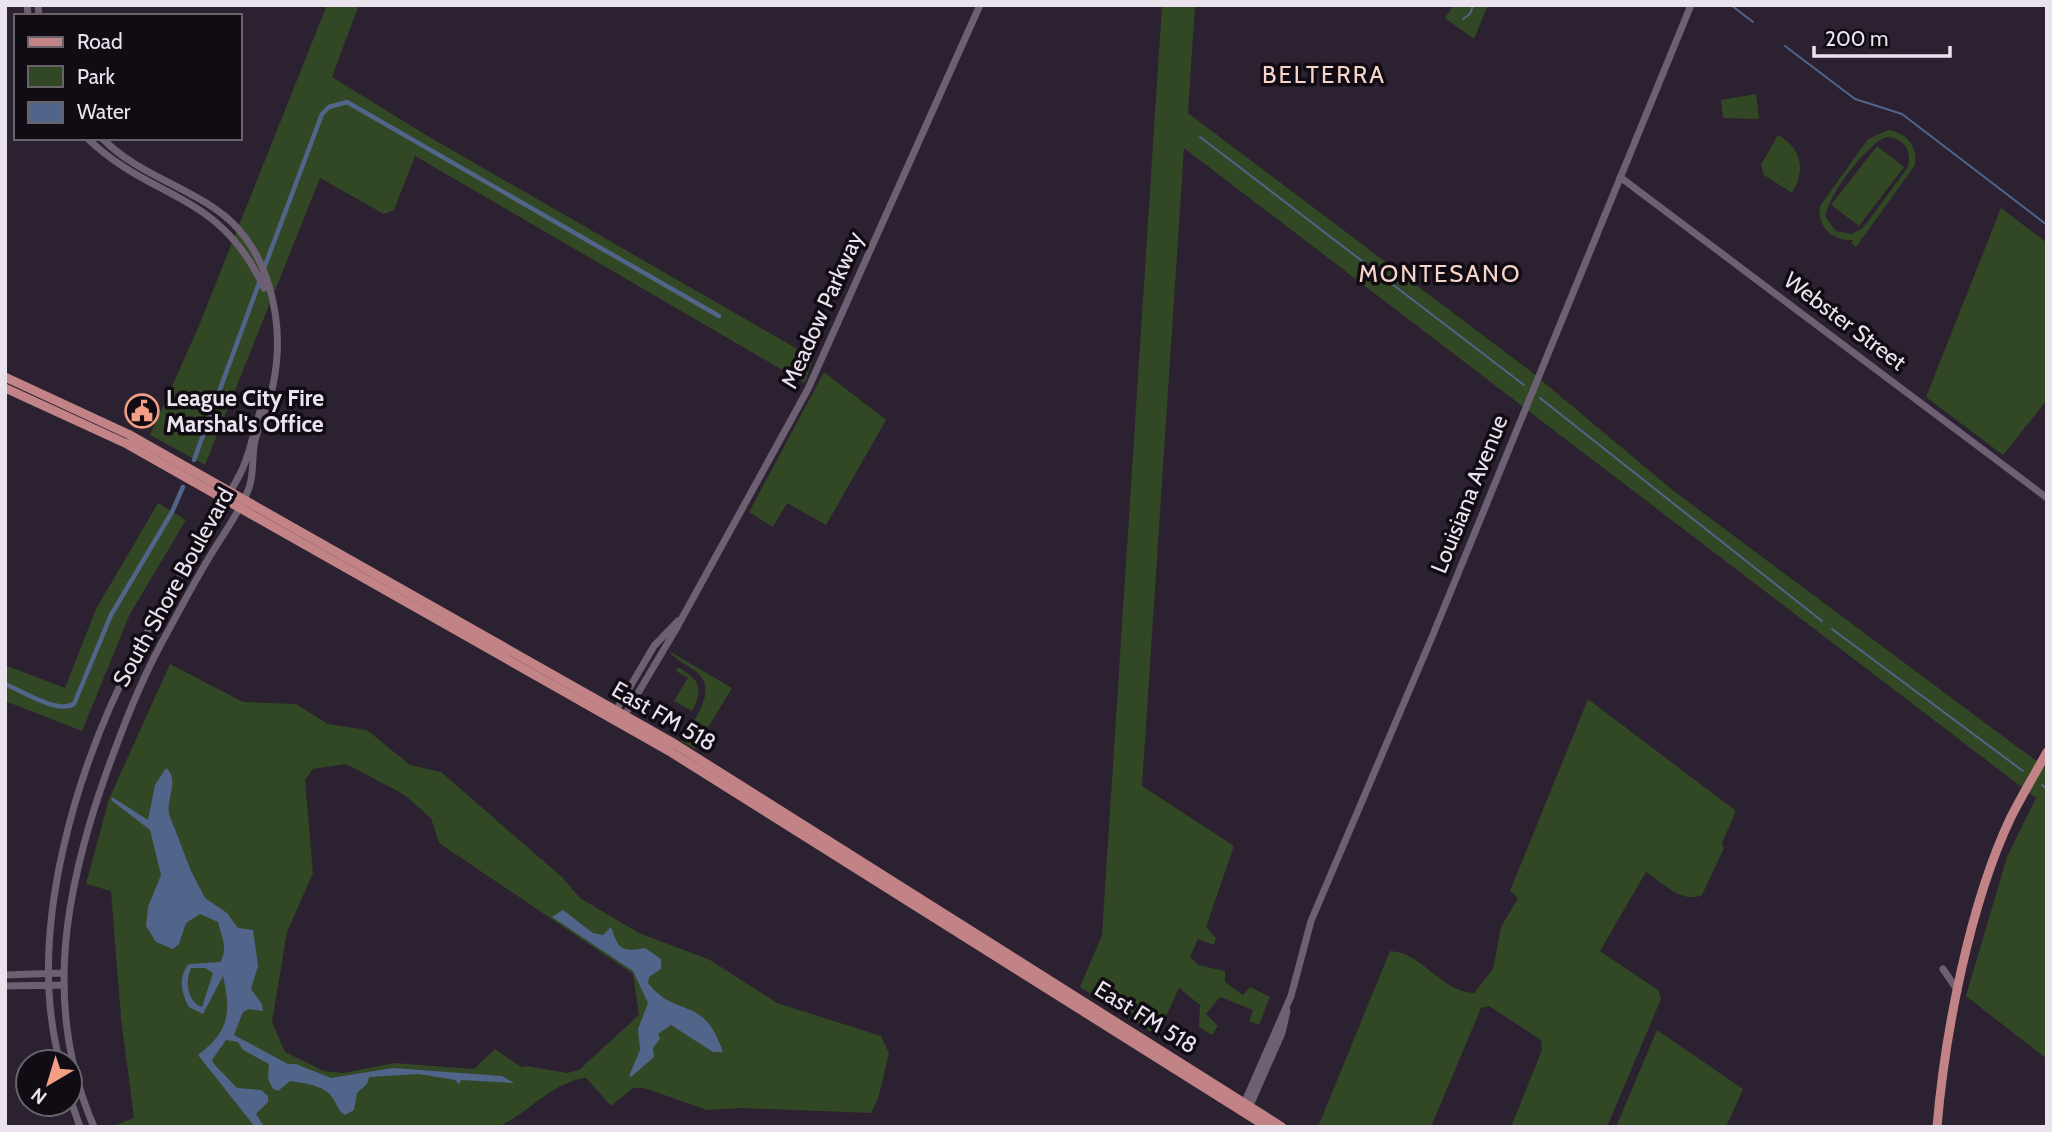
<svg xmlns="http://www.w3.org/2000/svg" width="2052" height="1132" viewBox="0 0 2052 1132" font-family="Cabin,sans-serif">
	<rect width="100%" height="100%" fill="#2b2130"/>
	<!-- green -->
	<path fill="#324723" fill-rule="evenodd" d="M 327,5 L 359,5 L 332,77 L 426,135 L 813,358 L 805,383 L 415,156 L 394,210 L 384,214 L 320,178 L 205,465 L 150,435 L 198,328 Z
		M 1162,5 L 1195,5 L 1188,113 L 1529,370 L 1675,492 L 2047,769 L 2047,1059 L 1966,996 L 2007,857 L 2036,798 L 1184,148 L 1142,786 L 1234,846 L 1206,927 L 1216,938 L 1214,945 L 1198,939 L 1190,957 L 1198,965 L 1225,971 L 1225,982 L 1243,995 L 1250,987 L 1270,997 L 1259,1025 L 1249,1021 L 1253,1010 L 1220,997 L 1206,1014 L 1218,1026 L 1212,1035 L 1199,1027 L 1200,1005 L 1179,988 L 1157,1036 L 1080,987 L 1102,935 Z
		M 1454,5 L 1488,5 L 1474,39 L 1445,18 Z
		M 1756,94 L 1759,119 L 1723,118 L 1721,100 Z
		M 1888,130 C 1907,133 1918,146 1915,165 L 1856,247 L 1851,243 L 1853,240 C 1832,241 1817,227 1820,206 L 1868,139 ZM 1887,137 C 1904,138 1912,150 1908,167 L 1863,228 L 1851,234 L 1836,231 L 1826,218 C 1824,200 1869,141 1887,137 Z
		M 1778,135 C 1802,148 1806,170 1792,193 L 1764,175 L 1761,165 Z
		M 1877,146 L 1904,167 L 1859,226 L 1831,205 Z
		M 2001,208 L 2047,243 L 2047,400 L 2003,455 L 1926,397 Z
		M 824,372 L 886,420 L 826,525 L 787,503 L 773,527 L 749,512 Z
		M 158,503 L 186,520 L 130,614 L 82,731 L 5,701 L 5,665 L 65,688 L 96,609 Z
		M 669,651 L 732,688 L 695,749 L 681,741 C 692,722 721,689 695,671 C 686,664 674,659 669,651 Z
		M 170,664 L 243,702 L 296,704 L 328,724 L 367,730 L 410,765 L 441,772 L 562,877 L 580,898 L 639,933 L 710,960 L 777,1003 L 881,1036 L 889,1053 L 878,1099 L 871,1113 L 740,1108 L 707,1110 L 644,1088 L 633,1088 L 611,1106 L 586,1078 C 554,1081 527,1114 498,1127 L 110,1127 L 134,1118 L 121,1018 L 111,891 L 86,884 L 109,799 ZM 346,764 L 403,794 L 431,818 L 439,843 L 633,974 L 639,1015 L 579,1070 L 567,1073 L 527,1066 L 521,1067 L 495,1049 L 474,1069 L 394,1063 L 343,1073 L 324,1071 L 285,1052 L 272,1022 L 287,932 L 313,873 L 305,780 L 313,769 Z
		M 678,667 C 700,680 704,688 692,711 L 674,701 L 688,678 L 676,671 Z
		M 1588,699 L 1736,811 L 1722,843 L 1724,848 L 1702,895 C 1682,904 1663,883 1646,872 L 1600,951 L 1658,990 L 1661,999 L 1607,1127 L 1511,1127 L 1542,1050 L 1541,1040 L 1489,1006 L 1481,1008 L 1431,1127 L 1318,1127 L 1390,951 C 1422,952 1441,992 1474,993 L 1493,969 L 1501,927 L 1518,898 L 1510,891 Z
		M 1657,1030 L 1743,1089 L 1726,1127 L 1616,1127 Z"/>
	<!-- water -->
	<path fill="#51648a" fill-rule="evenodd" d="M 166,768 C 180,779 166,799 169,814 L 191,871 L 205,898 L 227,913 L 238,928 L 253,930 L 258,966 L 251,989 L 262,1004 L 263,1011 L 249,1009 L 243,1012 L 234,1035 L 288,1064 L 296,1064 L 331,1078 L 393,1068 L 502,1076 L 514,1083 L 461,1080 L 459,1084 L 455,1080 L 419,1074 L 369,1077 L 367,1084 L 357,1093 L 354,1110 L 345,1115 C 338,1111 337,1104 332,1097 C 324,1085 303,1083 290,1081 L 278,1091 L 273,1089 L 268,1079 L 269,1064 L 243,1050 L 238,1042 L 226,1040 L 212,1060 L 214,1064 L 237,1088 L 261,1090 L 268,1096 L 268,1102 L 256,1114 L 264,1127 L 255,1127 L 198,1055 C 230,1031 231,1012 223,976 L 203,1014 L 189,1007 C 181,993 178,976 189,964 L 220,962 C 229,948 221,936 218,922 L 200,914 L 186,923 L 179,944 L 173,949 L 156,942 L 146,926 L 148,907 L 161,875 L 150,830 L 111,800 L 112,797 L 148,820 L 155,785 ZM 191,968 L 205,968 L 213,973 L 202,1007 C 187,1002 185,981 191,968 Z
		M 563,910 L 593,933 L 603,935 L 611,927 C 619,950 621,952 645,948 L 661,959 L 661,969 L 649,977 L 648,983 C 677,1020 703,993 723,1052 L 713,1052 L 671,1025 L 658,1034 L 660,1039 L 653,1048 L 654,1057 L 631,1077 L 629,1076 L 640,1050 L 638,1029 L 648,1003 L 633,971 L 552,917 Z"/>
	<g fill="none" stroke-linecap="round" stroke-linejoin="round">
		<!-- stream -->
		<path stroke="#51648a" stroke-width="2" d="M 1731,5 L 1753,22
			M 1463,19 L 1470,14 L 1473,5
			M 1785,46 L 1855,99 L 1902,114 L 2047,225
			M 1200,137 L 1524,385
			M 1540,398 L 1822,621
			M 1832,629 L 2023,771
			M 2042,785 L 2047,789"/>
		<!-- canal -->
		<path stroke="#51648a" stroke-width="4.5" d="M 263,271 L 322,114 L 329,107 L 347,102 L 719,316
			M 194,460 L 259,283
			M 5,684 C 22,691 57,714 74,704 L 111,615 L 172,512 L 183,487"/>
		<!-- minor -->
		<path stroke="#6c6072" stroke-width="7" d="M 27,5 L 28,16
			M 38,5 L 39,16
			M 87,138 C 152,201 220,191 264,288
			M 1620,177 L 2047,498
			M 614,714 L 654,646 L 678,621
			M 622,720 L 676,629 L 808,389 L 980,5
			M 1943,969 L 1958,991
			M 5,975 L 63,973
			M 5,986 L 64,985
			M 60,1062 C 25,933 76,768 136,653 C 168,592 208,535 240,474 C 250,456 256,421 264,399
			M 70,1098 L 80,1127
			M 1243,1106 L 1291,996 L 1311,921 L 1432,637 L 1691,5
			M 1248,1110 L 1282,1033 L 1287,1011
			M 94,1127 C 42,1007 65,888 107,771 C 123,727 139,685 161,644 C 177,615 193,584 210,556 C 223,534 240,512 249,488 C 254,473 252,460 254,446 C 257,425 269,405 273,385 C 286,323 270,245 214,208 C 179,184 132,170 102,138"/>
		<!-- major -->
		<path stroke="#c28386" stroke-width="9" d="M 5,377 L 128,434 L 675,744 L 1282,1127
			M 5,388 L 127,444 L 669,751 L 1267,1127
			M 1937,1127 C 1945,1032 1970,903 2011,817 C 2022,795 2035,774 2047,752"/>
	</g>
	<!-- icons -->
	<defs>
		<symbol id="civic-ring" viewBox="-11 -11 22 22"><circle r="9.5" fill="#110c13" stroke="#f39f85" stroke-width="1.5"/><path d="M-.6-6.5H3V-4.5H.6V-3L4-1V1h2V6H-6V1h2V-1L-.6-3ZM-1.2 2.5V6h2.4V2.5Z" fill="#f39f85"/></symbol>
	</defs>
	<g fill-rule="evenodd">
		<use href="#civic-ring" x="123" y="392" width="38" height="38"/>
	</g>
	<g text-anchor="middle" stroke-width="7" stroke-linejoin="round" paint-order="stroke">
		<!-- street labels -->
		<g font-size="23" fill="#eae3ee" stroke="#110c13">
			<text transform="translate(822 310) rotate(-66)" y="8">Meadow Parkway</text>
			<text transform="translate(1845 321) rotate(37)" y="8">Webster Street</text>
			<text transform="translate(1469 494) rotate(-68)" y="8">Louisiana Avenue</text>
			<text transform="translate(173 587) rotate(-61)" y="8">South Shore Boulevard</text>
			<text transform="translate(664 716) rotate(30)" y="8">East FM 518</text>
			<text transform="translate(1146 1017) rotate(32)" y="8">East FM 518</text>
		</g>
		<!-- poi labels -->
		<g font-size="23" font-weight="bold" fill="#eae3ee" stroke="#110c13" text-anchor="start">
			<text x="166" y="406">League City Fire<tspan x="166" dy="26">Marshal's Office</tspan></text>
		</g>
		<!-- neighbourhood labels -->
		<g font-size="24" letter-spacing="2" fill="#f5d4c9" stroke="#110c13">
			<text x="1324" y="83">BELTERRA</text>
			<text x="1440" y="282">MONTESANO</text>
		</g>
	</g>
	<!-- border -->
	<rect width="2052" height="1132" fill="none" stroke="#eae3ee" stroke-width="14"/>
	<!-- legend -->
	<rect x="14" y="14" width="228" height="126" fill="#110c13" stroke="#68626b" stroke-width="2"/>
	<rect x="28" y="37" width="35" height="10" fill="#c28386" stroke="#68626b" stroke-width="2"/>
	<text x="77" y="49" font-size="21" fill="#eae3ee">Road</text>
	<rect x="28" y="66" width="35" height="21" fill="#324723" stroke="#68626b" stroke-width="2"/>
	<text x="77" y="84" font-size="21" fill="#eae3ee">Park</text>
	<rect x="28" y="102" width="35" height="21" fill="#51648a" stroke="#68626b" stroke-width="2"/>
	<text x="77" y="119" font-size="21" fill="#eae3ee">Water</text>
	<!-- north arrow -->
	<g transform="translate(49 1083) rotate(218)"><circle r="33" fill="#110c13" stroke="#68626b" stroke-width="2"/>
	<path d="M0-5L12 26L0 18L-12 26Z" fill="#f39f85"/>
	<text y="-10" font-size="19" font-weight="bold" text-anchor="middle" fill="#eae3ee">N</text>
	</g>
	<!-- scale -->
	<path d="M1814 46v10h136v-10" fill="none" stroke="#eae3ee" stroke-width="3.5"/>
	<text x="1825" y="46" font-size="21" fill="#eae3ee" stroke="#110c13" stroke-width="5" paint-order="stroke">200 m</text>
</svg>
